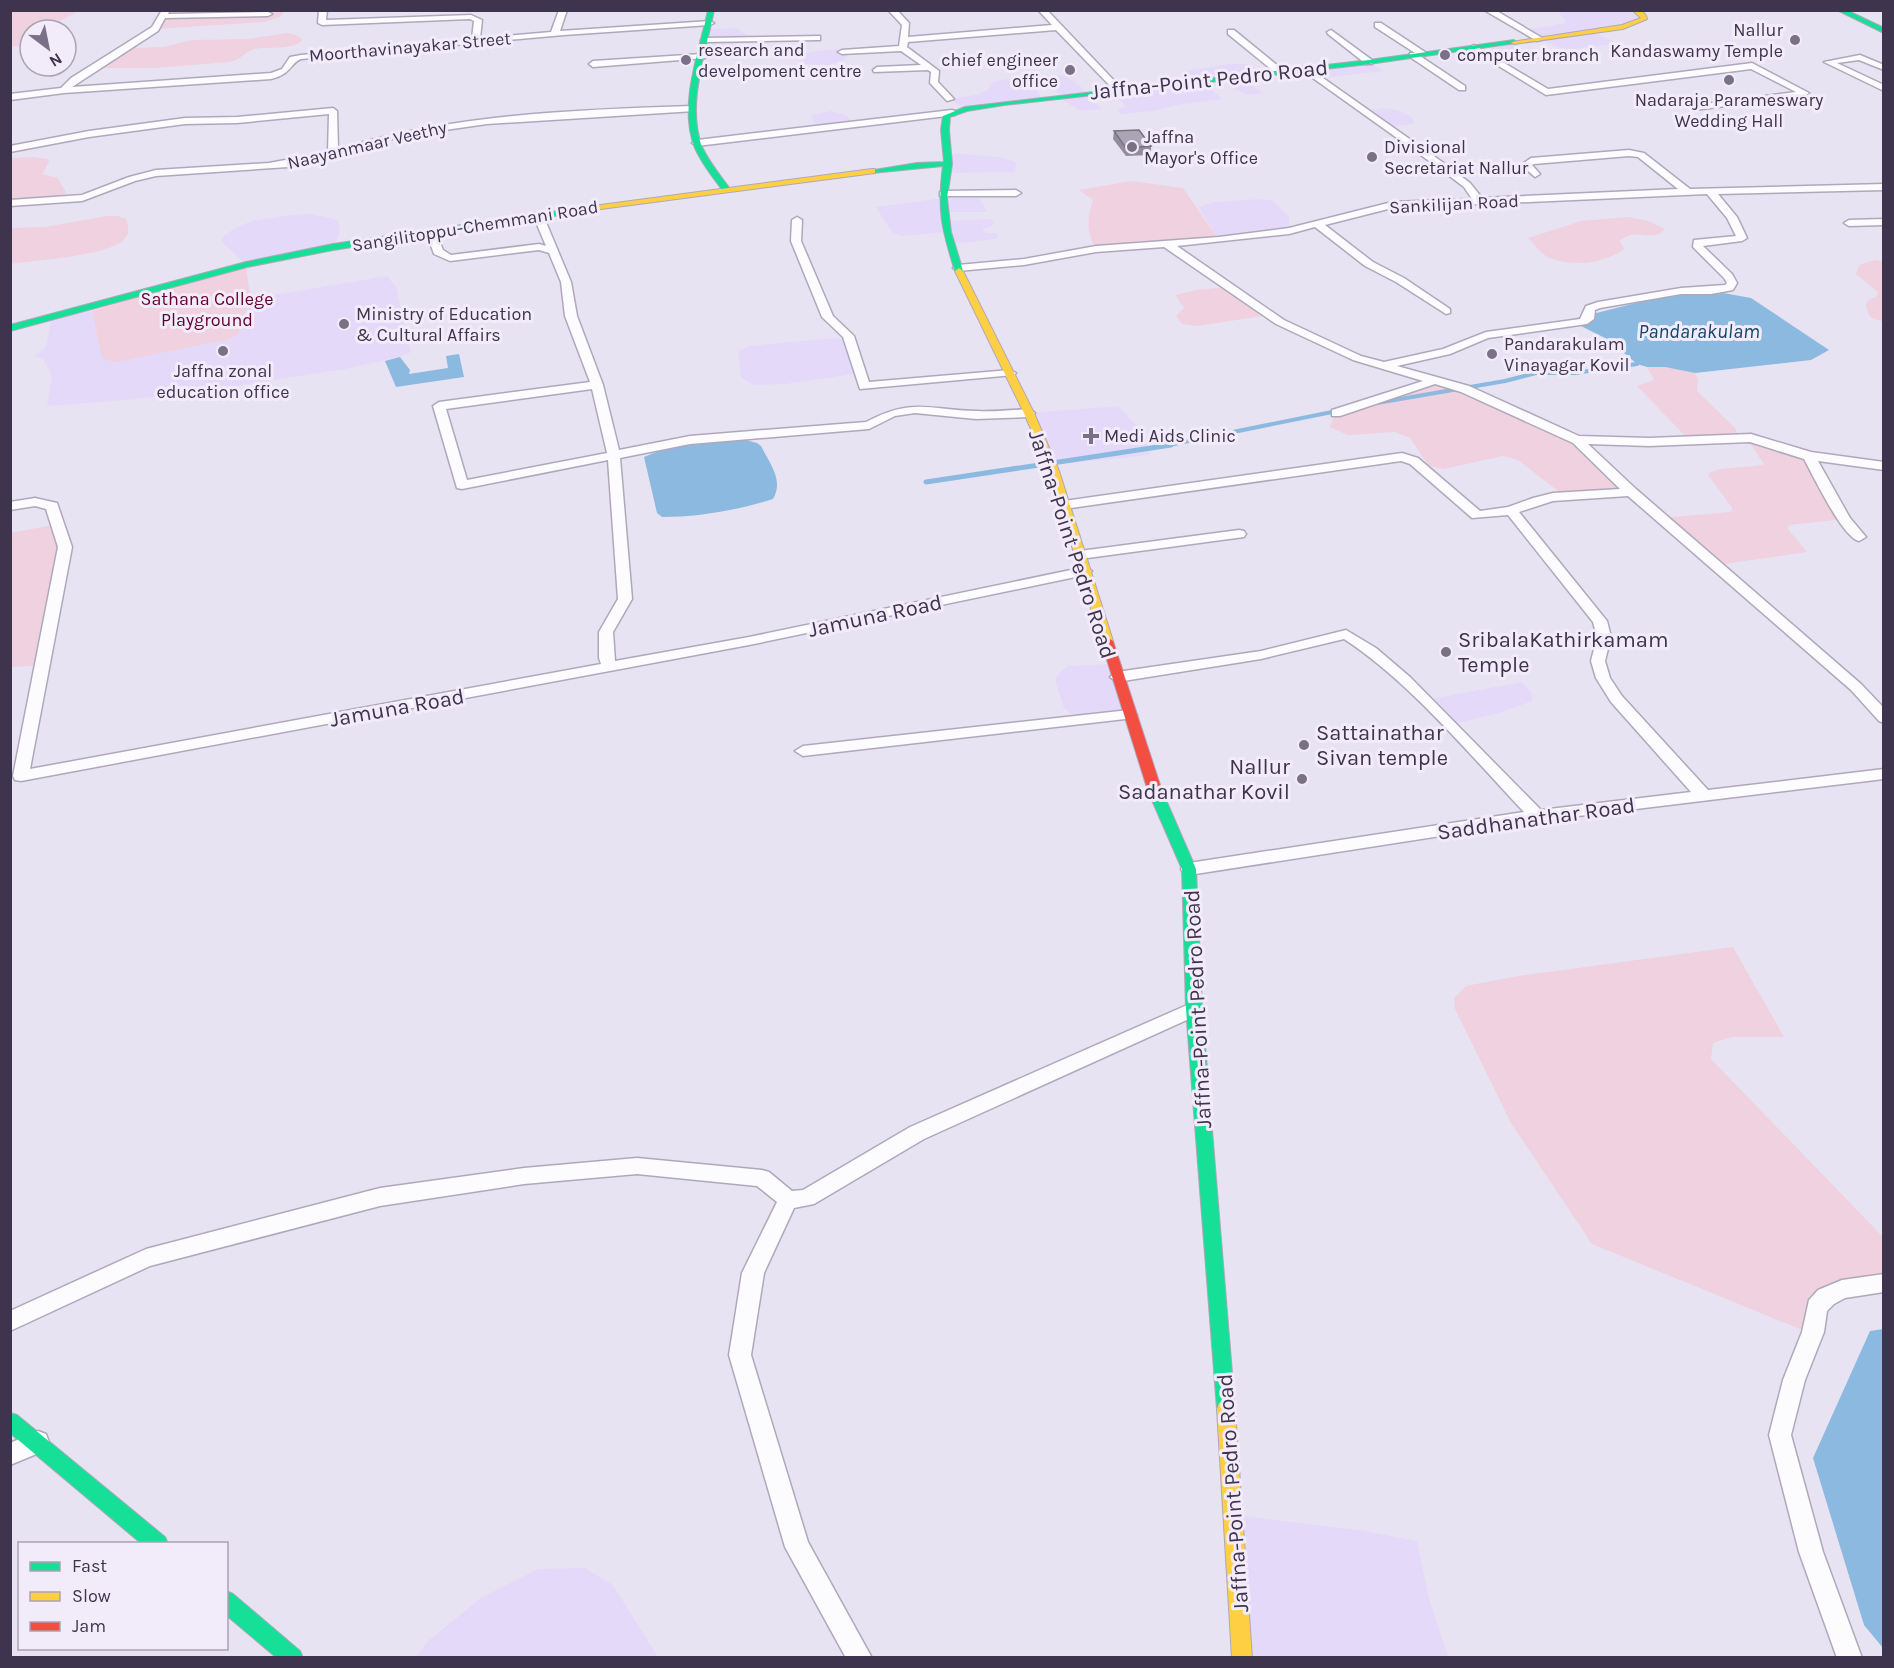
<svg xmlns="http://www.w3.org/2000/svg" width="1894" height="1668" viewBox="0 0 1894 1668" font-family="Karla,sans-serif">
	<rect width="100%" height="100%" fill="#e8e3f2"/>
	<!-- built -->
	<path fill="#e5d9f9" d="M 1558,11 L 1635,11 L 1644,19 L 1592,32 L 1611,40 L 1614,42 L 1612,44 L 1569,50 L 1554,46 L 1526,30 L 1567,23 Z
		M 736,28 L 747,35 L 746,39 L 738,40 L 739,43 L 737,46 L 704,48 L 708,29 Z
		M 1513,43 L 1540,59 L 1503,64 L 1482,51 Z
		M 837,49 L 846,55 L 847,57 L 844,60 L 829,65 L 804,64 L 803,55 L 810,52 Z
		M 1369,62 L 1384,71 L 1322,78 L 1306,69 Z
		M 1230,64 L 1250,64 L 1260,74 L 1240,77 L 1263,93 L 1249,95 L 1235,89 L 1222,79 L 1203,82 L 1222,99 L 1178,105 L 1153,111 L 1122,114 L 1116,110 L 1125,107 L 1123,103 L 1107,91 L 1190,82 L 1185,71 Z
		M 1063,75 L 1079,85 L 1087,93 L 1084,94 L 1102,109 L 1080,111 L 1058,97 L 1062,95 L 1056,92 L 1046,76 Z
		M 1013,78 L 1031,82 L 1042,98 L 965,109 L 950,99 L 976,95 L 988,90 L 992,82 Z
		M 1383,108 L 1400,111 L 1413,118 L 1413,124 L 1387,127 L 1362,111 Z
		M 831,111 L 846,115 L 854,126 L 818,129 L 811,115 Z
		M 948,153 L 999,157 L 1016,162 L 1015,172 L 946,173 Z
		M 943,198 L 979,198 L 987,212 L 946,212 L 946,221 L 988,219 L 995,221 L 992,226 L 982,229 L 986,233 L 996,233 L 998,237 L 996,239 L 951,244 L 947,232 L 902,236 L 893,233 L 889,228 L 876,207 Z
		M 1261,199 L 1273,201 L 1289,217 L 1289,231 L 1219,240 L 1198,207 L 1214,202 Z
		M 311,214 L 338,220 L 340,232 L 333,247 L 246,265 L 221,241 L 225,235 L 235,228 L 252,221 L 290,215 Z
		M 387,276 L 396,287 L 411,352 L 400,357 L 345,369 L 196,392 L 127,400 L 47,406 L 52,376 L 43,359 L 34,356 L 44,349 L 47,343 L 51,318 L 92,311 L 102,359 L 239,333 L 250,296 L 280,294 Z
		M 835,338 L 849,341 L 860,373 L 786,384 L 754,385 L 741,378 L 738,351 L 750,346 Z
		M 1118,406 L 1140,429 L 1147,442 L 1150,455 L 1051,465 L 1029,413 Z
		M 1113,664 L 1129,715 L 1071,714 L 1064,708 L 1055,680 L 1059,673 L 1068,666 Z
		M 1522,682 L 1531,692 L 1533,701 L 1495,714 L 1450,725 L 1425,700 Z
		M 1233,1515 L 1359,1530 L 1417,1541 L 1429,1598 L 1448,1657 L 1242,1657 Z
		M 585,1568 L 613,1585 L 658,1657 L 416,1657 L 427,1642 L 481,1598 L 538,1569 Z"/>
	<!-- green -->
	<path fill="#f0d1df" d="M 11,10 L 79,10 L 79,11 L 58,22 L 52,30 L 30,30 L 30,43 L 11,47 Z
		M 169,11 L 285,11 L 280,17 L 264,22 L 155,29 Z
		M 287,33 L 296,35 L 303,40 C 290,51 270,46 255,49 C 246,51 241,60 229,62 L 155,68 L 91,68 L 126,48 L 163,47 L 192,40 L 248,39 Z
		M 33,157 L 48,159 L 49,162 L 42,174 L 58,178 L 66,192 L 61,199 L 11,203 L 11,158 Z
		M 1131,181 L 1183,188 L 1219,240 L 1096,249 C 1086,231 1087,219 1093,200 L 1079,190 Z
		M 107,216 L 118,216 L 126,219 C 128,225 130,231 126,237 C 115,256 34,260 11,264 L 11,228 L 45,227 Z
		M 1629,217 L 1648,221 L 1665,229 C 1655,240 1645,233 1632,235 C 1628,235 1623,239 1619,241 L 1625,249 C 1604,263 1573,268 1548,257 C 1541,254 1534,244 1528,238 L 1581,221 Z
		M 1875,260 L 1883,261 L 1883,321 C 1871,319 1868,317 1866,305 L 1868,300 L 1876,297 L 1878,292 L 1856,274 L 1859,265 Z
		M 246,265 L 250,296 L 239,333 L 230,339 L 116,362 L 102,359 L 92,311 Z
		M 1228,287 L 1269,315 L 1197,326 L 1182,324 L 1176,316 L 1184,308 L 1175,295 L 1196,290 Z
		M 1647,367 L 1665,367 L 1695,373 L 1698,379 L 1697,391 L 1735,428 L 1740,438 L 1686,437 L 1637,386 L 1654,380 Z
		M 1433,381 L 1465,389 L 1577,440 L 1631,492 L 1566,497 L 1518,460 L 1503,456 L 1444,469 L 1429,466 L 1410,438 L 1395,432 L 1348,435 L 1329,427 L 1336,413 Z
		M 1749,442 L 1809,456 L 1844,519 L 1789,525 L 1787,528 L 1807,552 L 1717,565 L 1661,518 L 1730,512 L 1733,509 L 1708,475 C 1715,465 1750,469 1764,464 Z
		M 57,524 L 65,547 L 44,665 L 11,667 L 11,533 Z
		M 1733,947 L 1784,1037 L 1732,1037 L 1713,1043 L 1711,1059 L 1883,1237 L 1883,1283 L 1826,1297 L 1812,1334 L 1592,1244 L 1511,1123 L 1455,1009 L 1454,998 L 1466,986 L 1512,977 Z"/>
	<!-- water -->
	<path fill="#8cb9e0" d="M 1695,288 L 1751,298 L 1829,350 L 1811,360 L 1695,373 L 1665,367 L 1647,367 L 1637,364 L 1609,340 L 1569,320 Z
		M 459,354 L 464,377 L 396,387 L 385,361 L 400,357 L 410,370 L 409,374 L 448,368 L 446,356 Z
		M 742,439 L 757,443 L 761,446 C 770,464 784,480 773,499 C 738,510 699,517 662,517 L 657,513 L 644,457 L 666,448 Z
		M 1883,1329 L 1884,1329 L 1883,1648 L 1864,1625 L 1813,1458 L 1870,1331 Z"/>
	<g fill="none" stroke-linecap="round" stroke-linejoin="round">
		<!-- stream-far1 -->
		<path stroke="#8cb9e0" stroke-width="4" d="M 1377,403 L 1505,381 L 1536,373 L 1575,373 L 1637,364
			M 1164,446 L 1337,411"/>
		<!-- stream -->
		<path stroke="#8cb9e0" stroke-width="5" d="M 926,482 L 1171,445"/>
		<defs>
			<path id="street" d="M 162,10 L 170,10 L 168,14 L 268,12 L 272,14 L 268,16 L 165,18 L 158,31 L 72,87 L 271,73 L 282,69 L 290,57 L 301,55 L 472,39 L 474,21 L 470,19 L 322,25 L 318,23 L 319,10 L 327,10 L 326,20 L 471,15 L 482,20 L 480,38 L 551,32 L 559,10 L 567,10 L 560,31 L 710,21 L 714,23 L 710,25 L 564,35 L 301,59 C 290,63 292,74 271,79 L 64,93 L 10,100 L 10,94 L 61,88 L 71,78 L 152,27 Z
				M 888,10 L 897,10 L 909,23 L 908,37 L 1052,25 L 1038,10 L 1047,10 L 1123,90 L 1116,92 L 1056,30 L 908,42 L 907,47 L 939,71 L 938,82 L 954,99 L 947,101 L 930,83 L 931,72 L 928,70 L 874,72 L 873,70 L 877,67 L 921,65 L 901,51 L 842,54 L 838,52 L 842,50 L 899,46 L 902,25 Z
				M 1484,10 L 1495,10 L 1544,39 L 1537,41 Z
				M 1375,23 L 1381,23 L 1425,52 L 1425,56 L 1420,56 L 1465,86 L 1465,90 L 1459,90 L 1410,57 L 1410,53 L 1415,53 L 1375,27 Z
				M 1228,30 L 1234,30 L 1283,70 L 1283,74 L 1277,74 L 1228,34 Z
				M 1331,30 L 1372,60 L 1372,64 L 1366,64 L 1328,34 L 1327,32 Z
				M 820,36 L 820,40 L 817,40 L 705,42 L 701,40 L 705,38 Z
				M 1474,45 L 1548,89 L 1752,63 L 1809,93 L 1805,96 L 1694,110 L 1694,106 L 1697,105 L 1796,92 L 1751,69 L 1546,95 L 1471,49 L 1470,47 Z
				M 702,54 L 705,54 L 705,58 L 593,67 L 589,64 L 593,61 Z
				M 1860,55 L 1884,65 L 1884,70 L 1859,60 L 1837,63 L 1884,85 L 1884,91 L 1824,62 Z
				M 1306,66 L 1445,164 L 1470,183 L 1482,198 L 1678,189 L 1638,157 L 1629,156 L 1534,164 L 1532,165 L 1540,174 L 1535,177 L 1521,165 L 1531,158 L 1629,150 L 1644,153 L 1690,189 L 1884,184 L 1884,190 L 1718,194 L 1737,217 L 1747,238 L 1742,241 L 1703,246 L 1732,274 L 1737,283 L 1733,290 L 1711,294 L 1681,294 L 1600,308 L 1595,310 L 1594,319 L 1587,324 L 1488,338 L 1450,354 L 1397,366 L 1469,386 L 1579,436 L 1649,438 L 1751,434 L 1811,452 L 1884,462 L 1884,470 L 1818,461 L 1850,518 L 1866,537 L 1859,541 C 1842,537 1813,475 1804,459 L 1750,442 L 1649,446 L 1588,444 L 1636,489 L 1861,684 L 1884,708 L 1884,723 L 1879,721 L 1851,690 L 1628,496 L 1553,501 L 1519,512 L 1607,621 L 1611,637 L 1605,661 L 1610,678 L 1622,696 L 1708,790 L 1884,769 L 1884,779 L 1537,821 L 1189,875 L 1183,873 L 1181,869 L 1183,865 L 1189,863 L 1524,812 C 1470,755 1410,682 1344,639 L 1261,659 L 1117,682 L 1110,677 L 1117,672 L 1261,651 L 1346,630 L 1376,648 L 1410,677 L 1541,810 L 1691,792 L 1611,702 L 1596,678 L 1591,661 L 1597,637 L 1593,622 L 1508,515 L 1472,518 L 1410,464 L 1401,461 L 1064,509 L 1057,505 L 1064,501 L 1402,453 L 1418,458 L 1480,511 L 1508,507 L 1533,498 L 1553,493 L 1620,489 L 1573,443 L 1461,392 L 1435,384 L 1340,416 L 1332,416 L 1332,410 L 1423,381 L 1353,360 L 1276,324 L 1164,247 L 1096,252 L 1024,265 L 958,271 L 953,268 L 958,265 L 1024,259 L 1096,246 L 1219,237 L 1289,228 L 1392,202 L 1472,199 L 1464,187 L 1439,168 L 1303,71 L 1303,67 ZM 1707,194 L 1727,218 L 1736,236 L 1694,240 L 1693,247 L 1724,278 L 1727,283 L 1725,285 L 1681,288 L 1598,302 L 1586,306 L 1580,319 L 1486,332 L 1443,349 L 1384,362 L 1361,356 L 1284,320 L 1177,246 L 1289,234 L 1315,227 L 1365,266 L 1396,282 L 1446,314 L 1450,313 L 1450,309 L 1404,278 L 1373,262 L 1325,225 L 1392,208 Z
				M 692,106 L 695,107 L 695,111 L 487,124 L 403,136 L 288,167 L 156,176 L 135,181 L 82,201 L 10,206 L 10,200 L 82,195 L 129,177 L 156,170 L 269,163 L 328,152 L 329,114 L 237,123 L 185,124 L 89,137 L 10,152 L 10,146 L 89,131 L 185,118 L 237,117 L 333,108 L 337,111 L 338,149 C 453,114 572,110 692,106 Z
				M 952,110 L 955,111 L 955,115 L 697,146 L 692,143 L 697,140 Z
				M 943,191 L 1016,190 L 1021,193 L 1016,196 L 940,196 L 940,192 Z
				M 534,213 L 543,215 L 571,282 L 577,316 L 603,385 L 619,450 L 690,436 L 866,422 C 913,397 929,410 977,411 C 994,412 1012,410 1029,409 L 1035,413 L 1029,417 L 976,419 L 915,413 L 895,416 L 869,429 L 690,444 L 620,458 L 632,599 L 613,632 L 615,661 L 749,637 L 1085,567 L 1092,571 L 1085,575 L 749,645 L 21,781 L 15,780 L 13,776 L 58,547 L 46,509 L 35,506 L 10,510 L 10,502 L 35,498 L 57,503 L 72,547 L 30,769 L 601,664 L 599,658 L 599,632 L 618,599 L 608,460 L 462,489 L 457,488 L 433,406 L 439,402 L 590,382 L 565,316 L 561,282 L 549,253 L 539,250 L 450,261 L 434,254 L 426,232 L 435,230 L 443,250 L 451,255 L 539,244 L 546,246 L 533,215 ZM 592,389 L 607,453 L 467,480 L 446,409 Z
				M 797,217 L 802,220 L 801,241 L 833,316 L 854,336 L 869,382 L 1010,370 L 1016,373 L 1014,375 L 860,389 L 843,337 L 822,317 L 791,241 L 792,220 Z
				M 1884,219 L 1884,225 L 1849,226 L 1844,223 L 1849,220 Z
				M 1239,530 L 1244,531 L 1246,534 L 1244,537 L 1080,559 L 1073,555 L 1080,551 Z
				M 1129,710 L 1134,712 L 1137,715 L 1134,718 L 803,756 L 795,751 L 803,746 Z
				M 1194,1002 L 1200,1004 L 1203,1009 L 1200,1014 L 924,1139 L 814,1204 L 794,1208 L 764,1273 L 751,1355 L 808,1542 L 872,1658 L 846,1658 L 785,1547 L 729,1355 L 742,1273 L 777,1202 L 757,1186 L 637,1174 L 524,1184 L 380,1206 L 150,1266 L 10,1331 L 10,1311 L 146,1249 L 380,1188 L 524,1168 L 637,1158 L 762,1170 L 769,1172 L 792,1191 L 803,1190 L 910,1127 Z
				M 1884,1274 L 1884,1292 L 1845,1298 L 1834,1304 L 1827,1311 L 1824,1332 L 1805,1380 L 1791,1435 L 1823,1552 L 1862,1658 L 1837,1658 L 1799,1552 L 1769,1435 L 1783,1380 L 1802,1332 L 1809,1300 L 1818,1290 L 1842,1280 Z
				M 38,1431 L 46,1434 L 49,1442 L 46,1450 L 10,1465 L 10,1443 Z"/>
			<path id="fast" d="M 708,10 L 714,10 C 706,52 686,105 702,147 C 709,162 720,175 730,189 L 726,191 L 723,191 C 713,177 702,164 695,148 C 678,106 699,53 708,10 Z
				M 1837,10 L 1846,10 L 1884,28 L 1884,33 Z
				M 1514,40 L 1516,43 L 1369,64 L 1004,105 L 967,111 L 950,117 L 949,130 L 952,164 L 947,198 L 951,232 L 963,271 L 959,274 L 955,271 C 942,230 937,210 943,166 L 872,173 L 868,171 L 917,163 L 944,162 L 941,130 L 943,116 L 965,107 L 1369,60 Z
				M 578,208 L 581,208 L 581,212 L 333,250 L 247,267 L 10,331 L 10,325 L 246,262 L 333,244 Z
				M 1155,787 L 1162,791 L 1196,869 L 1202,1009 L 1235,1409 L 1233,1415 L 1226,1418 L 1219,1415 L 1217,1409 L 1186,1009 L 1182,869 L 1148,791 Z
				M 10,1413 L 17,1415 L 165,1537 L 168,1544 L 142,1544 L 10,1433 Z
				M 226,1591 L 233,1594 L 300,1651 L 303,1658 L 277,1658 L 226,1615 Z"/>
			<path id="slow" d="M 1632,10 C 1640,10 1645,11 1647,19 L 1623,29 L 1514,44 L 1511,42 L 1622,25 L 1641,18 Z
				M 872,169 L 875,169 L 875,173 L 578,212 L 574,210 L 578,208 Z
				M 959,268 L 963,271 L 1034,413 L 1059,471 L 1113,641 L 1111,644 L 1107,645 L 1101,641 L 1049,471 L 1024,413 L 955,271 Z
				M 1226,1400 L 1233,1403 L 1235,1409 L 1252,1658 L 1232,1658 L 1217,1409 L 1219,1403 Z"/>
			<path id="jam" d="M 1107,637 L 1113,641 L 1162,791 L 1160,794 L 1150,794 L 1148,791 L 1101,641 Z"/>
		</defs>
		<!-- street casing -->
		<use href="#street" stroke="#afa8bb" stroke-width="3"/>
		<!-- fast casing -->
		<use href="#fast" stroke="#afa8bb" stroke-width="2"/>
		<!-- slow casing -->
		<use href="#slow" stroke="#afa8bb" stroke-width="2"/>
		<!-- jam casing -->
		<use href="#jam" stroke="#afa8bb" stroke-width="2"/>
		<!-- street -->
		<use href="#street" fill="#fcfbfd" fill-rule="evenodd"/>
		<!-- fast -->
		<use href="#fast" fill="#16e098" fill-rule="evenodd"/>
		<!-- slow -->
		<use href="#slow" fill="#ffcf43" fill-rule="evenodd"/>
		<!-- jam -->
		<use href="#jam" fill="#f24e42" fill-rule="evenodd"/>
	</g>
	<!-- wall -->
	<path fill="#928d9d" d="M 1114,131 L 1151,146 L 1151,155 L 1126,156 L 1113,139 Z"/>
	<!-- building -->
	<path fill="#aaa4b6" stroke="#77737f" stroke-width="1.5" d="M 1139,130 L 1151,146 L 1126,148 L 1114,131 Z"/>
	<!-- markers -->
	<g fill="#7a7187" stroke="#f2ecfa" stroke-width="2">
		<circle cx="1795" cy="40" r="6"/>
		<circle cx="1445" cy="55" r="6"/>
		<circle cx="686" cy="60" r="6"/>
		<circle cx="1070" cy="70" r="6"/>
		<circle cx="1729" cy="80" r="6"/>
		<circle cx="1132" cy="147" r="6"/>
		<circle cx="1372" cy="157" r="6"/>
		<circle cx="344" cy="324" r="6"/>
		<circle cx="223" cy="351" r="6"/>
		<circle cx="1492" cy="354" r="6"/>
		<path d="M1088 427h6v6h6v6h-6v6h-6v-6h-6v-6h6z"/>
		<circle cx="1446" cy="652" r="6"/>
		<circle cx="1304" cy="745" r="6"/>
		<circle cx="1302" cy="779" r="6"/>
	</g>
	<g text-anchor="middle" stroke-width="6" stroke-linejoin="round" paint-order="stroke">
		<!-- far-poi labels -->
		<g font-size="18" fill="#3f344e" stroke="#f2ecfa" text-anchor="start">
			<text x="1783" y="36" text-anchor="end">Nallur<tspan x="1783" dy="21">Kandaswamy Temple</tspan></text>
			<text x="698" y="56">research and<tspan x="698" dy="21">develpoment centre</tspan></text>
			<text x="1457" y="61">computer branch</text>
			<text x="1058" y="66" text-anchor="end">chief engineer<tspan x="1058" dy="21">office</tspan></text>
			<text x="1729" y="106" text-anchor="middle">Nadaraja Parameswary<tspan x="1729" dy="21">Wedding Hall</tspan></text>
			<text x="1144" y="143">Jaffna<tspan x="1144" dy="21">Mayor's Office</tspan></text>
			<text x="1384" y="153">Divisional<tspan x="1384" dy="21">Secretariat Nallur</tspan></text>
			<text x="356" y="320">Ministry of Education<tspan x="356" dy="21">&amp; Cultural Affairs</tspan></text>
			<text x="1504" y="350">Pandarakulam<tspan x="1504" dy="21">Vinayagar Kovil</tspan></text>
			<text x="223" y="377" text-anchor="middle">Jaffna zonal<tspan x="223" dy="21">education office</tspan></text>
			<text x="1104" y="442">Medi Aids Clinic</text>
		</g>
		<!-- far-street labels -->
		<g font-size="18" fill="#3f344e" stroke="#f2ecfa">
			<text transform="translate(410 47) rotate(-5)" y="6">Moorthavinayakar Street</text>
			<text transform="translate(367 145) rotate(-13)" y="6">Naayanmaar Veethy</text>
			<text transform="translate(1454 204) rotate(-3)" y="6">Sankilijan Road</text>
			<text transform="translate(475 226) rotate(-9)" y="6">Sangilitoppu-Chemmani Road</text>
		</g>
		<!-- far-park labels -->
		<g font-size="18" fill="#63012e" stroke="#f2ecfa">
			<text x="207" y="305">Sathana College<tspan x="207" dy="21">Playground</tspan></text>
		</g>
		<!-- far-water labels -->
		<g font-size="20" font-style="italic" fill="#134567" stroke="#f2ecfa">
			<text x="1699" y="338">Pandarakulam</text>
		</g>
		<!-- street labels -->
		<g font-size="22" fill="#3f344e" stroke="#f2ecfa">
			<text transform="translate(1209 79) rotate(-6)" y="8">Jaffna-Point Pedro Road</text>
			<text transform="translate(1073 544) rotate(72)" y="8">Jaffna-Point Pedro Road</text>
			<text transform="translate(875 615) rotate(-12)" y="8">Jamuna Road</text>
			<text transform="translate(397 707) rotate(-10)" y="8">Jamuna Road</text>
			<text transform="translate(1536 818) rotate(-8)" y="8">Saddhanathar Road</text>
			<text transform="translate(1197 1009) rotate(-93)" y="8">Jaffna-Point Pedro Road</text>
			<text transform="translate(1232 1493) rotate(-94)" y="8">Jaffna-Point Pedro Road</text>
		</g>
		<!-- poi labels -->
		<g font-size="22" fill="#3f344e" stroke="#f2ecfa" text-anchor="start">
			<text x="1458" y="647">SribalaKathirkamam<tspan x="1458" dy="25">Temple</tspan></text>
			<text x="1316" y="740">Sattainathar<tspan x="1316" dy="25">Sivan temple</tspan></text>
			<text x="1290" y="774" text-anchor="end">Nallur<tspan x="1290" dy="25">Sadanathar Kovil</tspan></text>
		</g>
	</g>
	<!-- border -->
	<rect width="1894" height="1668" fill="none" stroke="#3f344e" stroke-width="24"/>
	<!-- legend -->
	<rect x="18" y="1542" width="210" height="108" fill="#f2ecfa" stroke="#aaa2b5" stroke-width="1.5"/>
	<rect x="30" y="1562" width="30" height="9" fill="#16e098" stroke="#aaa2b5" stroke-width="1.5"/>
	<text x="72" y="1572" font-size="18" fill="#3f344e">Fast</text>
	<rect x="30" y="1592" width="30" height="9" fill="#ffcf43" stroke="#aaa2b5" stroke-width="1.5"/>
	<text x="72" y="1602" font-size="18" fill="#3f344e">Slow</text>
	<rect x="30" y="1622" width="30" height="9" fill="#f24e42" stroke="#aaa2b5" stroke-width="1.5"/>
	<text x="72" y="1632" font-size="18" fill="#3f344e">Jam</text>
	<!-- north arrow -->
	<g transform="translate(48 48) rotate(148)"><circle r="28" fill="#f2ecfa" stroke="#aaa2b5" stroke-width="1.5"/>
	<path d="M0-4.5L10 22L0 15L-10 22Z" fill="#7a7187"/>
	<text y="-9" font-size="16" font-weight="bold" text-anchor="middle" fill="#3f344e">N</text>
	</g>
</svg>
